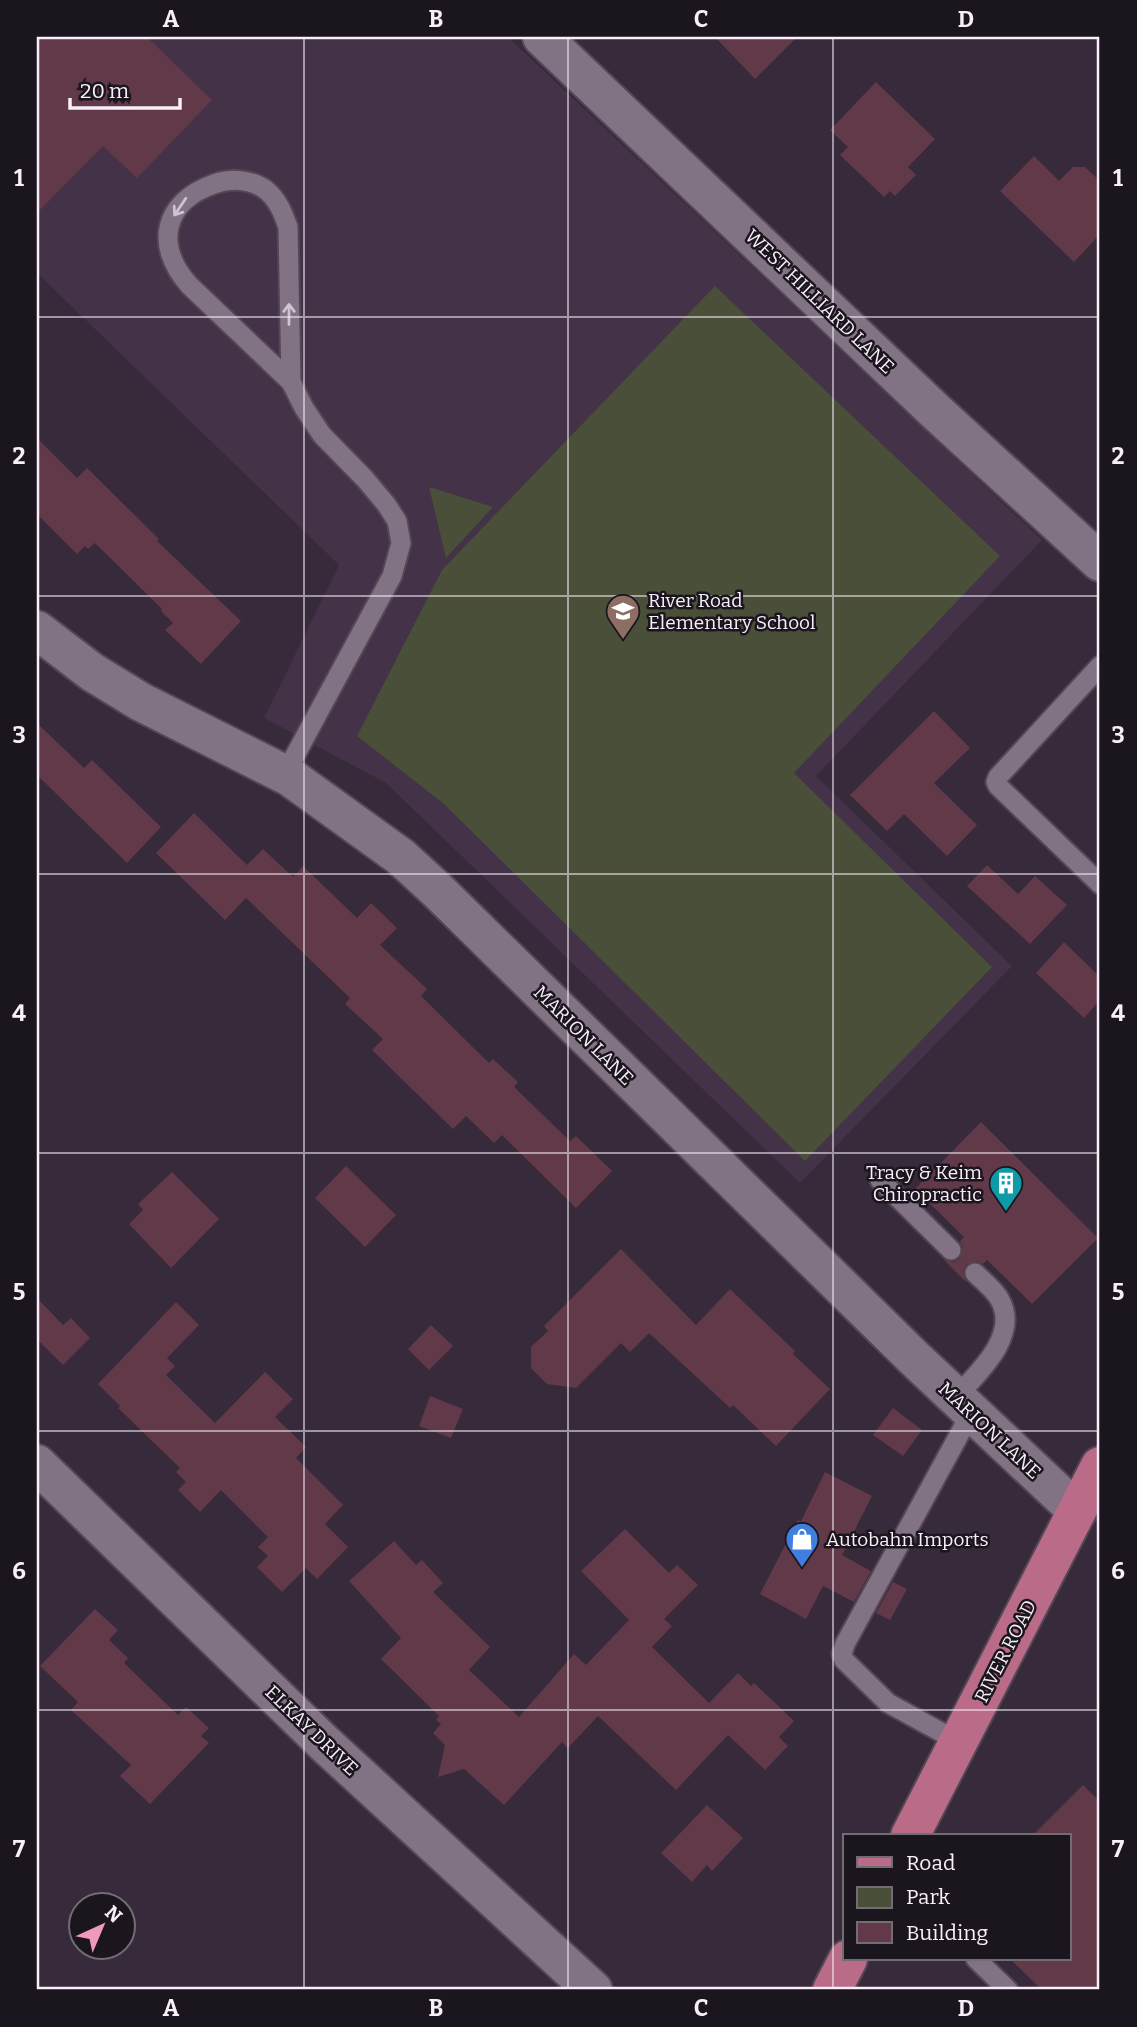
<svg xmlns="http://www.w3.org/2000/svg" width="1137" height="2027" viewBox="0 0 1137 2027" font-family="Bitter,serif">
	<rect width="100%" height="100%" fill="#372a3a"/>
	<!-- built -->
	<path fill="#433248" d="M 37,37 L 508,37 L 1042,540 L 816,776 L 1012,966 L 800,1183 L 386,783 L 264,718 L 339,565 L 37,273 Z"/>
	<!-- green -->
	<path fill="#494f38" d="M 715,286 L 1000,556 L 794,773 L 992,967 L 805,1161 L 444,804 L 357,736 L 442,570 Z
		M 429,487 L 493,507 L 446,558 Z"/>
	<!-- building -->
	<path fill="#613949" d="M 37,37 L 147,37 L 212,100 L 137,178 L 103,146 L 37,213 Z
		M 715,37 L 797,37 L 755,79 Z
		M 876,82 L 935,139 L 908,167 L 916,175 L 895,196 L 890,191 L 884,197 L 840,155 L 848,147 L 830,130 Z
		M 1034,156 L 1059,181 L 1073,167 L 1085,167 L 1100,181 L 1100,234 L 1074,262 L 1000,191 Z
		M 37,438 L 77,478 L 87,468 L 159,539 L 157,541 L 241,621 L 201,664 L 165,630 L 173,623 L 161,611 L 162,609 L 95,543 L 88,549 L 85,546 L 77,554 L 37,514 Z
		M 934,711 L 970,748 L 934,783 L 977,825 L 947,856 L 904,814 L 887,831 L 850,795 Z
		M 37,723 L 84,768 L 92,760 L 161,827 L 127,863 L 37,775 Z
		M 194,813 L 247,865 L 263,849 L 293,877 L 303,866 L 357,918 L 371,903 L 397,928 L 380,945 L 427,989 L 421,996 L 489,1063 L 493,1059 L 518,1082 L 514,1087 L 570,1141 L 576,1136 L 612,1171 L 576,1208 L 502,1135 L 494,1143 L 466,1116 L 453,1129 L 372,1050 L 383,1039 L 345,1004 L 350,998 L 246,898 L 225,920 L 156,853 Z
		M 987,865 L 1018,894 L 1035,876 L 1067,905 L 1030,944 L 967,886 Z
		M 1064,942 L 1100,977 L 1100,1000 L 1084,1018 L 1036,973 Z
		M 981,1122 L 1098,1238 L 1032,1304 L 987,1260 L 983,1264 L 977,1261 L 967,1264 L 963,1271 L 966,1282 L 944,1260 L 954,1262 L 960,1258 L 963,1247 L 960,1241 L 964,1237 L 915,1189 Z
		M 346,1166 L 396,1215 L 365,1247 L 315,1198 Z
		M 172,1172 L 219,1219 L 171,1268 L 129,1224 L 143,1210 L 138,1204 Z
		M 621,1249 L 696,1325 L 730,1289 L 795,1351 L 793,1354 L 830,1389 L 776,1446 L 733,1405 L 730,1408 L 649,1333 L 630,1352 L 621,1343 L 576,1388 L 547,1384 L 531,1368 L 531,1347 L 548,1331 L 544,1326 Z
		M 37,1298 L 63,1325 L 71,1318 L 90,1338 L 63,1365 L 37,1339 Z
		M 176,1302 L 199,1325 L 167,1358 L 175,1366 L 166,1375 L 215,1423 L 265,1372 L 293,1399 L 275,1417 L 306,1447 L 296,1458 L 343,1505 L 325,1524 L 348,1547 L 317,1579 L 306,1568 L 282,1592 L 257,1567 L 268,1556 L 258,1547 L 268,1537 L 221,1490 L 200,1512 L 178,1490 L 186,1482 L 176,1472 L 180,1468 L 118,1408 L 120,1406 L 98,1384 Z
		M 431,1325 L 453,1346 L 429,1370 L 408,1349 Z
		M 430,1396 L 463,1409 L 451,1438 L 419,1426 Z
		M 893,1408 L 922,1430 L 903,1456 L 873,1435 Z
		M 825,1472 L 872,1496 L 842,1555 L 871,1571 L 854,1602 L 823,1586 L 806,1619 L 760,1594 L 798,1520 L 801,1521 Z
		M 625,1529 L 669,1573 L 677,1565 L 698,1585 L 664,1619 L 672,1626 L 652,1647 L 709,1703 L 738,1673 L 751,1686 L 754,1683 L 794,1721 L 779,1737 L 788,1746 L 765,1770 L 728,1735 L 676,1790 L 598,1716 L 568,1748 L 562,1742 L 504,1805 L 464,1769 L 438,1777 L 445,1745 L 433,1733 L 441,1724 L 436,1720 L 439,1716 L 381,1659 L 401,1638 L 349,1581 L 394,1541 L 416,1565 L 422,1560 L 443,1583 L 433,1592 L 490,1647 L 469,1670 L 519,1717 L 574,1654 L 586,1665 L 629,1620 L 581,1571 Z
		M 893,1582 L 907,1589 L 890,1620 L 876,1613 Z
		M 95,1609 L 118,1630 L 109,1640 L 128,1658 L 124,1663 L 178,1715 L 186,1707 L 209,1728 L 201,1736 L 209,1743 L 150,1804 L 120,1776 L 131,1765 L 71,1710 L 78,1702 L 40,1666 Z
		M 1083,1785 L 1100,1802 L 1100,1990 L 1042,1990 L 1010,1959 L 1069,1959 L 1069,1836 L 1032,1836 Z
		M 707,1805 L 743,1838 L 712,1871 L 707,1865 L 692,1882 L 661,1853 Z"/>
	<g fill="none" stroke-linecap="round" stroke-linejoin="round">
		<defs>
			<path id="service" d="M 1100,666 L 998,777 L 996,782 L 998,786 L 1100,884
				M 285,774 L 392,576 L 401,543 L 397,521 L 386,504 L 365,479 L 322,435 L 304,408 L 291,382 L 288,227 C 283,213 278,200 266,190 C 251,179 231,178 214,184 C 163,202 154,245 189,285 L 291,382
				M 880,1180 L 951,1250
				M 955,1398 C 977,1374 1020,1336 1000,1300 C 995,1290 983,1281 975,1273
				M 959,1742 L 888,1703 L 844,1660 L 842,1654 L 845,1644 L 971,1413
				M 976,1959 L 1008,1990"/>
			<path id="minor" d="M 542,37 L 934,410 L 1100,562
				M 37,630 L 92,672 L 141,702 L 290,777 L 401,857 L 437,890 L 913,1357 L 1077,1511
				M 37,1464 L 324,1743 L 593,1990"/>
			<path id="primary" d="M 910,1836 L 1100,1466
				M 832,1990 L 848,1959"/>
		</defs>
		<!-- service casing -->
		<use href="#service" stroke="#534755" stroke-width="23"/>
		<!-- minor casing -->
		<use href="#minor" stroke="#534755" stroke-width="42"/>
		<!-- primary casing -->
		<use href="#primary" stroke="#534755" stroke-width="42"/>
		<!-- service -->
		<use href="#service" stroke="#817284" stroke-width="19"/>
		<!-- minor -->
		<use href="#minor" stroke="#817284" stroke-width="38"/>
		<!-- primary -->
		<use href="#primary" stroke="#b96b88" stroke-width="38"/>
	</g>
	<!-- one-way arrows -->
	<defs><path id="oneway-shaft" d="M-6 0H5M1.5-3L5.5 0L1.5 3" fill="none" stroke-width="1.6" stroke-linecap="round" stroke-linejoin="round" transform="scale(1.75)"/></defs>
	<g stroke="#cec3d1">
		<use href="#oneway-shaft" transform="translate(180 207) rotate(124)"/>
		<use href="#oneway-shaft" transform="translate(289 314) rotate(-90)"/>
	</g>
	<!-- grid -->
	<path fill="none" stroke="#f8effa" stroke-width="2" stroke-opacity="0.55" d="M 304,37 L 304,1990M 568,37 L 568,1990M 833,37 L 833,1990M 37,317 L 1100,317M 37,596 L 1100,596M 37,874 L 1100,874M 37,1153 L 1100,1153M 37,1431 L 1100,1431M 37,1710 L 1100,1710"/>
	<!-- icons -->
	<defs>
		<symbol id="school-pin" viewBox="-11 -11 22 30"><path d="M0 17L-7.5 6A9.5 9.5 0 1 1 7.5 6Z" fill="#8d6e63" stroke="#1b151d"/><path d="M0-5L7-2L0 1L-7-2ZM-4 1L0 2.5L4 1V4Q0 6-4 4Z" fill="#fff"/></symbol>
		<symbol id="building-pin" viewBox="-11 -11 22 30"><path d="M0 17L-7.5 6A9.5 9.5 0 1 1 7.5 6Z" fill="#0f9aa8" stroke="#1b151d"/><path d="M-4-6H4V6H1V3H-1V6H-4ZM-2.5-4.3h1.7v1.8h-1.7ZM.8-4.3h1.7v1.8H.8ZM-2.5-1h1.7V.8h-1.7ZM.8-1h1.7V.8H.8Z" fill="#fff"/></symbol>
		<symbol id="shop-pin" viewBox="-11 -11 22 30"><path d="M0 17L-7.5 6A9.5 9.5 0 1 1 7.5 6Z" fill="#3f7fe0" stroke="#1b151d"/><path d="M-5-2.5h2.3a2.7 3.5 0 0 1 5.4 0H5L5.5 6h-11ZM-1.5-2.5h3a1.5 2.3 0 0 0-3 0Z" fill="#fff"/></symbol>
	</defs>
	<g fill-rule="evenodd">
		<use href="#school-pin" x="604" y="592" width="38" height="52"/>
		<use href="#building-pin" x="987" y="1164" width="38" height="52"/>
		<use href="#shop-pin" x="783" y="1520" width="38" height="52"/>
	</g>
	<g text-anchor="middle" stroke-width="5" stroke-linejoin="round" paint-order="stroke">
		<!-- street labels -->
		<g font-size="19" fill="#f8effa" stroke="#1b151d">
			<text transform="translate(820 301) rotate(44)" y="7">WEST HILLIARD LANE</text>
			<text transform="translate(584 1035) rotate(45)" y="7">MARION LANE</text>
			<text transform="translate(990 1430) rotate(43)" y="7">MARION LANE</text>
			<text transform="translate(1005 1651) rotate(-63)" y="7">RIVER ROAD</text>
			<text transform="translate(312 1730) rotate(44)" y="7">ELKAY DRIVE</text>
		</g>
		<!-- poi labels -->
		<g font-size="19" fill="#f8effa" stroke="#1b151d" text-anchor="start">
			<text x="648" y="607">River Road<tspan x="648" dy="22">Elementary School</tspan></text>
			<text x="982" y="1179" text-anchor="end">Tracy &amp; Keim<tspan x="982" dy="22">Chiropractic</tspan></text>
			<text x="826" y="1546">Autobahn Imports</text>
		</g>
	</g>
	<!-- border -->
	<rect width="1137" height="2027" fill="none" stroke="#1b151d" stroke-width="77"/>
	<!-- legend -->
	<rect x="843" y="1834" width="228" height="126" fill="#1b151d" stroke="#736c75" stroke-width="2"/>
	<rect x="857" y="1857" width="35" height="10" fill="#b96b88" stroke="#736c75" stroke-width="2"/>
	<text x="906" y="1870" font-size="21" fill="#f8effa">Road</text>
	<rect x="857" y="1887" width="35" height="21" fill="#494f38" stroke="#736c75" stroke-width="2"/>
	<text x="906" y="1904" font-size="21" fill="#f8effa">Park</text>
	<rect x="857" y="1922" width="35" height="21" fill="#613949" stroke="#736c75" stroke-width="2"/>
	<text x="906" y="1940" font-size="21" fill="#f8effa">Building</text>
	<!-- north arrow -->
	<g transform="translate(102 1926) rotate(44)"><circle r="33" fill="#1b151d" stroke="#736c75" stroke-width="2"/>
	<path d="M0-5L12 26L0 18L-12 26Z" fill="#ef9ab8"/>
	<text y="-10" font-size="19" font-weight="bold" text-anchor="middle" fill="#f8effa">N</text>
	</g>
	<!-- scale -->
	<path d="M70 98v10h110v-10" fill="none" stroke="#f8effa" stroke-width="3.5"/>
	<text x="80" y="98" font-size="21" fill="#f8effa" stroke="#1b151d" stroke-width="5" paint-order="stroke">20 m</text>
	<rect x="38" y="38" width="1060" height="1950" fill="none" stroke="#f8effa" stroke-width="2.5"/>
	<g font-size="23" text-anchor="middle" font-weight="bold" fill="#f8effa">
		<text x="171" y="27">A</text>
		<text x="436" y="27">B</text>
		<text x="701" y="27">C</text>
		<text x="966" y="27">D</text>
		<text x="19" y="186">1</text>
		<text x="1118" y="186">1</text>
		<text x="19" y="464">2</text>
		<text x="1118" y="464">2</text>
		<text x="19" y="743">3</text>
		<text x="1118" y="743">3</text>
		<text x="19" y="1021">4</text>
		<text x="1118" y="1021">4</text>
		<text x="19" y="1300">5</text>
		<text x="1118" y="1300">5</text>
		<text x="19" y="1579">6</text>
		<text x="1118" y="1579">6</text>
		<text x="19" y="1857">7</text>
		<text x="1118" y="1857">7</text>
		<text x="171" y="2016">A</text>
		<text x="436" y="2016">B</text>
		<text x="701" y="2016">C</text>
		<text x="966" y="2016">D</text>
	</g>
</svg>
